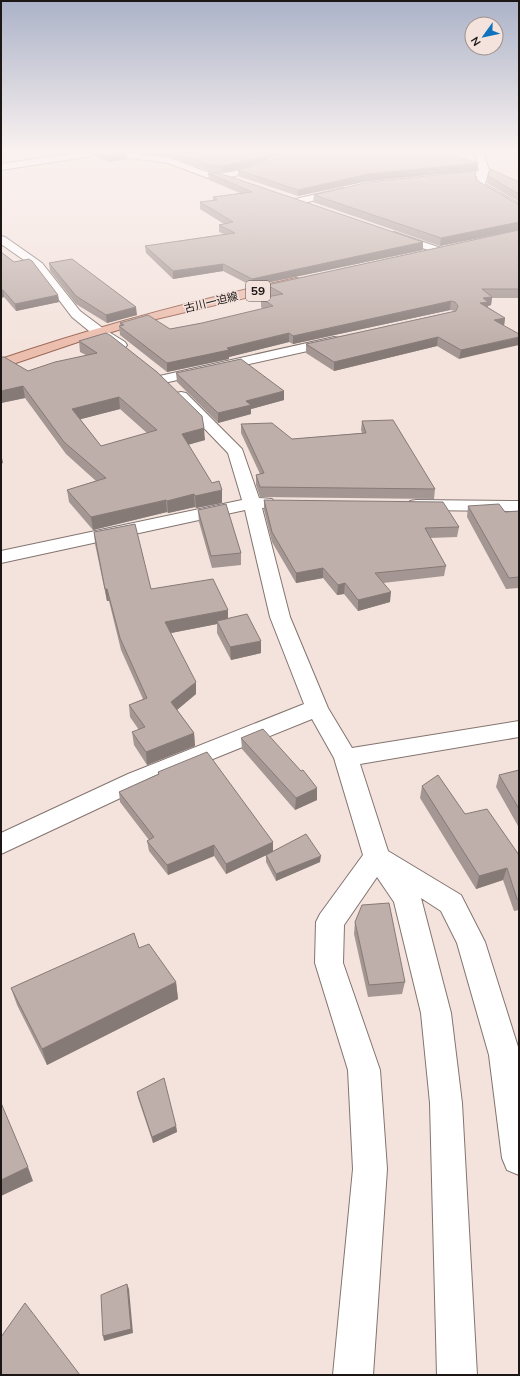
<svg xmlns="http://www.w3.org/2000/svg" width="520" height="1376" viewBox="0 0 520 1376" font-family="'Nunito Sans','Noto Sans JP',sans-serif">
	<rect width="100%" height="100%" fill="#f4e3dd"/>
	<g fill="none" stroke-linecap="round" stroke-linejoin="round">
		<!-- stream -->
		<path stroke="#f0ae97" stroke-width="9" d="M 1,153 L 3,153"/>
		<defs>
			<path id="minor" d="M 77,153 L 96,153 L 92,156 L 1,170 L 1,164 Z
				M 111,153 C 131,153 153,154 172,159 C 188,163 205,175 222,173 C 250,171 277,150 305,153 L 304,155 L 258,170 L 223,179 L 208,178 L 168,163 L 115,156 Z
				M 475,153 L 483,153 L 489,170 L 485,184 L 519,204 L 519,211 L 478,187 L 475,182 L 477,176 L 443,179 L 441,177 L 446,174 L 479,171 Z
				M 343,188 L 348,191 L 346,193 L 295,205 L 290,202 L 291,200 Z
				M 394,232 L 444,249 L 446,251 L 440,254 L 390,237 L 389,235 Z
				M 1,236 L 5,237 L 42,263 L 80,311 L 104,329 L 125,342 L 127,345 L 125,348 L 115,348 L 94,335 L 72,317 L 34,267 L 1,244 Z
				M 334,337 L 339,338 L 341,341 L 339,344 L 164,383 L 159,382 L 157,379 L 159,376 L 164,375 Z
				M 181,392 L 186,393 L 242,449 L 259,498 L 272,499 L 275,503 L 272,507 L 262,508 L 290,617 L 328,708 L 352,748 L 519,721 L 519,737 L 360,764 L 388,851 L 461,895 L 485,942 L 519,1050 L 519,1175 L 507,1170 L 502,1158 L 489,1055 L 457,943 L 441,911 L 421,898 L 451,1013 L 462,1103 L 477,1375 L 437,1375 L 430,1103 L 421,1013 L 394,902 L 377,877 L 344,925 L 343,963 L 380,1070 L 387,1169 L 373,1375 L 333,1375 L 353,1169 L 348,1070 L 315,963 L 316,922 L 320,914 L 363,855 L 334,758 L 312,719 L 146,786 L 1,854 L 1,833 L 128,774 L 304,704 L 270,617 L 245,510 L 1,563 L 1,551 L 242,500 L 228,453 L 176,399 L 174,396 L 176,393 Z
				M 416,500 L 519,501 L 519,511 L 416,510 L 410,509 L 407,505 L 410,501 Z"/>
			<path id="major" d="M 296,278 L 300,279 L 302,282 L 300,285 L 152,320 L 78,342 L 1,368 L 1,359 C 98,326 196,300 296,278 Z"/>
		</defs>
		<!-- minor casing -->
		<use href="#minor" stroke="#83746f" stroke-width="2"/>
		<!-- major casing -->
		<use href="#major" stroke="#9b6755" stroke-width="2"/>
		<!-- minor -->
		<use href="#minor" fill="#fff" fill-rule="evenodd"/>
		<!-- major -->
		<use href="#major" fill="#ecbeae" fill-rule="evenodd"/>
	</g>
	<!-- wall -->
	<path fill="#a49692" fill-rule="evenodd" d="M 95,153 L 123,153 L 127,159 L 109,162 L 95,156 Z
		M 141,153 L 289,153 L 252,165 L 223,172 L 212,172 L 170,157 Z
		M 238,170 L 477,170 L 368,181 L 298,196 L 238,176 Z
		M 476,171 L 475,176 L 478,181 L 519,205 L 519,230 L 440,246 L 313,202 L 314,195 Z
		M 208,173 L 423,242 L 423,250 L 252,286 L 223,271 L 173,279 L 146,253 L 145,246 L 224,234 L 219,232 L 219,225 L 224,224 L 200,209 L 200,202 L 213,200 L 213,197 L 240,193 L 209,180 Z
		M 488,176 L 519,182 L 519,202 L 487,183 Z
		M 519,230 L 519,298 L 492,298 L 491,305 L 488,306 L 488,307 L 505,318 L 504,325 L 459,359 L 437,346 L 334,371 L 306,353 L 306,344 L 455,311 L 450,310 L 293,344 L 289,342 L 229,357 L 229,359 L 167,372 L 120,335 L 119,326 L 120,326 L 120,323 L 170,329 L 202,323 L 263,309 L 261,307 L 261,298 L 271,296 L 267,294 L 267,285 Z
		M 1,252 L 58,295 L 59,302 L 16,311 L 4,297 L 1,298 Z
		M 49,263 L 137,315 L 107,323 L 76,304 L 50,271 Z
		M 106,333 L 205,440 L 188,445 L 222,503 L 196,508 L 195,507 L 168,513 L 167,512 L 93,530 L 69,502 L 67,490 L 96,481 L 66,454 L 25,398 L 1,403 L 1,357 L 28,371 L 86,355 L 80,352 L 79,341 ZM 120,409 L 147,433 L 101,446 L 80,419 Z
		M 176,373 L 284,391 L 284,400 L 251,409 L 251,414 L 218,423 L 177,382 Z
		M 362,421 L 435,489 L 434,499 L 260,497 L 256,485 L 256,475 L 260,474 L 241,433 L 241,424 L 292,439 L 362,433 L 361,430 Z
		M 264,500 L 459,527 L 457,537 L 430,538 L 446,566 L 444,576 L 383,583 L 390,602 L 358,611 L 344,594 L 337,595 L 323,578 L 296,583 L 272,542 L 264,510 Z
		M 468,506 L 505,512 L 519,511 L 519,588 L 506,589 L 467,517 Z
		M 198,510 L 241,553 L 241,565 L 212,568 L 199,522 Z
		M 94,532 L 151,589 L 228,618 L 261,653 L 231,660 L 217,633 L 217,624 L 171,633 L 196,694 L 177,710 L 194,733 L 195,746 L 147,765 L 134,745 L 132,732 L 139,730 L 130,717 L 129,705 L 143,699 L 121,650 L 109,601 L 107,601 L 95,544 Z
		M 241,738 L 301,771 L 317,788 L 317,800 L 295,810 L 242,749 Z
		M 519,770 L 519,826 L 518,826 L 496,787 L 499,775 Z
		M 158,772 L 273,842 L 273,852 L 320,862 L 276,881 L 266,862 L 266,855 L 226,874 L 214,856 L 168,875 L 149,851 L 147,841 L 149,840 L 120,802 L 119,792 L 158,774 Z
		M 422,786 L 465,814 L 519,855 L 519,910 L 514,911 L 503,880 L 476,889 L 420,798 Z
		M 355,922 L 405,982 L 402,994 L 368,997 L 354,934 Z
		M 139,948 L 176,982 L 178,999 L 47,1065 L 17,1005 L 11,988 Z
		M 137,1092 L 176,1126 L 177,1132 L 153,1143 L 138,1098 Z"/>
	<!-- shaded-wall -->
	<path fill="#867a77" d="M 126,153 L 127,159 L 109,162 L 108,156 Z
		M 271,153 L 289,153 L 252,165 L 223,172 L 223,166 Z
		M 478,163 L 477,170 L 368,181 L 298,196 L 298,190 L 368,174 Z
		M 519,222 L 519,230 L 440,246 L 441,238 Z
		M 423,242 L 423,250 L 252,286 L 252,279 Z
		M 223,264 L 223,271 L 173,279 L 173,271 Z
		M 1,290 L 3,290 L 4,297 L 1,298 Z
		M 58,295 L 59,302 L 16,311 L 15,304 Z
		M 492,297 L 491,305 L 488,306 L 487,310 L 480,303 L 483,298 Z
		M 451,301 L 450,310 L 293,344 L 293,336 Z
		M 136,307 L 137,315 L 107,323 L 106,315 Z
		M 505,318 L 504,326 L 494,320 Z
		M 289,333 L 289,342 L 229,357 L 229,359 L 167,372 L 167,363 Z
		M 438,337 L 437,346 L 334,371 L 334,362 Z
		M 519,337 L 519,345 L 459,359 L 461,350 Z
		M 23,386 L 25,398 L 1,403 L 1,391 Z
		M 284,391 L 284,400 L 251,409 L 251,414 L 218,423 L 218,413 L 246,401 Z
		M 119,397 L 120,409 L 74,421 L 72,409 Z
		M 204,428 L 205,440 L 183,446 L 182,434 Z
		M 1,453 L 3,463 L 1,464 Z
		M 222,490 L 222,503 L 196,508 L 195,496 Z
		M 194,494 L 195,507 L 168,513 L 167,501 Z
		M 166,500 L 167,512 L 93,530 L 91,517 Z
		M 323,568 L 323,578 L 296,583 L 296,573 Z
		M 345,583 L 344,594 L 337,595 L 338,585 Z
		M 105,589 L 107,589 L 109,601 L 107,601 Z
		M 391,592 L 390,602 L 358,611 L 358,600 Z
		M 228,610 L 228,622 L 217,621 L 217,624 L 166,634 L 165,622 Z
		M 261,641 L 261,653 L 231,660 L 230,647 Z
		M 196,682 L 196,694 L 172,714 L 171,702 Z
		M 194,733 L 195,746 L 147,765 L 146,752 Z
		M 317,788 L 317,800 L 295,810 L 296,798 Z
		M 273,842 L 273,852 L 226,874 L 226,864 Z
		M 214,845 L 214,856 L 168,875 L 167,865 Z
		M 321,856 L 320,862 L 276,881 L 276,874 Z
		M 507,868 L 503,880 L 476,889 L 479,876 Z
		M 176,982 L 178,999 L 47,1065 L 42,1049 Z
		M 176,1126 L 177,1132 L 153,1143 L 152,1137 Z
		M 28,1167 L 33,1181 L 1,1196 L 1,1180 Z
		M 127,1284 L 129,1289 L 133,1333 L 104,1341 L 103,1336 Z"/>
	<!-- building -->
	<path fill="#bfafaa" stroke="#867a77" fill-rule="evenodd" d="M 101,153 L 126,153 L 108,156 Z
		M 176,153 L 271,153 L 252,159 L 223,166 L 212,166 Z
		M 296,153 L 447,153 L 478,163 L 368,174 L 298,190 L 238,170 Z
		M 490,169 L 519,182 L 519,194 L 488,176 Z
		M 476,171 L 475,176 L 478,181 L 519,205 L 519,222 L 441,238 L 314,195 L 369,182 Z
		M 208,173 L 222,174 L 423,242 L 252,279 L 223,264 L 173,271 L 145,246 L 235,233 L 219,225 L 233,222 L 200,202 L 217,200 L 213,197 L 252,192 Z
		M 519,230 L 519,289 L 482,289 L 492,297 L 483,298 L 488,302 L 480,303 L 505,318 L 494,320 L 519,334 L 519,337 L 461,350 L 438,337 L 334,362 L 306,344 L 456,311 L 458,306 L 455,302 L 451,301 L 293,336 L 289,333 L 227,348 L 229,350 L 167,363 L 119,326 L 124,325 L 120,323 L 148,315 L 170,329 L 202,323 L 273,306 L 261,298 L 283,294 L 267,285 Z
		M 1,252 L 14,262 L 29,259 L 32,261 L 58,295 L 15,304 L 3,290 L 1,290 Z
		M 72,259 L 136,307 L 106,315 L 76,296 L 49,263 Z
		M 106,333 L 110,335 L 157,372 L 202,416 L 204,428 L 182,434 L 212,483 L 219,481 L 222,490 L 195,496 L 194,494 L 167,501 L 166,500 L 91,517 L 67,490 L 106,478 L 64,442 L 23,386 L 1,391 L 1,357 L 4,357 L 28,371 L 55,362 L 97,353 L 79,341 ZM 119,397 L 157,430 L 101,446 L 72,409 Z
		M 241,359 L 284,391 L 246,401 L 251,405 L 218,413 L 176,373 Z
		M 393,420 L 435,489 L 260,487 L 256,475 L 264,473 L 241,424 L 272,423 L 292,439 L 366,433 L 362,421 Z
		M 264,500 L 443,502 L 459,527 L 425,528 L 446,566 L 375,573 L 391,592 L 358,600 L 345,583 L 338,585 L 323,568 L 296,573 L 272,532 Z
		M 226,504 L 241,553 L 211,556 L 198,510 Z
		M 499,504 L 505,512 L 519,511 L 519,577 L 509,578 L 468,506 Z
		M 135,524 L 151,589 L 213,579 L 228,610 L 165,622 L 196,682 L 171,702 L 194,733 L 146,752 L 132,732 L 145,727 L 129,705 L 147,698 L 120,638 L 107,589 L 105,589 L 94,532 Z
		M 247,614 L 261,641 L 230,647 L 217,621 Z
		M 263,729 L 301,771 L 303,770 L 317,788 L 296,798 L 241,738 Z
		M 207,752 L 273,842 L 226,864 L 214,845 L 167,865 L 147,841 L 154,837 L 119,792 L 159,774 L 158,772 Z
		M 519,770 L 519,809 L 499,775 Z
		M 438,775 L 465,814 L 487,809 L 519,855 L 519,899 L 517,899 L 507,868 L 479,876 L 422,786 Z
		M 306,834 L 321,856 L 276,874 L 266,855 Z
		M 389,903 L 405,982 L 369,985 L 355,922 L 362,905 Z
		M 134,933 L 139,948 L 149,944 L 176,982 L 42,1049 L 11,988 Z
		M 164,1078 L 176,1126 L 152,1137 L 137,1092 Z
		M 1,1103 L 28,1167 L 1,1180 Z
		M 127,1284 L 131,1329 L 103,1336 L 101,1295 Z
		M 25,1303 L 80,1375 L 1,1375 L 1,1337 Z"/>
	<!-- sky -->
	<linearGradient id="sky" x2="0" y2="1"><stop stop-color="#abb2c8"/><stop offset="0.44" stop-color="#faf2f0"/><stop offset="1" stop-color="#faf2f0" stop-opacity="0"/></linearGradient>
	<rect width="520" height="345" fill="url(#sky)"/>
	<g text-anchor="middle" stroke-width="3" stroke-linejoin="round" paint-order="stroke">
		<!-- far-street labels -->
		<g font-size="11" fill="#1c1614" stroke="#f4e3dd">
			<text transform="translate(211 302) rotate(-14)" y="4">古川一迫線</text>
		</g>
		<!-- shield labels -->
		<rect fill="#f4e3dd" stroke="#5d5450" stroke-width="1" x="246" y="281" width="24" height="20" rx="3"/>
		<g font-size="12" font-weight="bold" fill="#1c1614">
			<text x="258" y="295">59</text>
		</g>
	</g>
	<!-- border -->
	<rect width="520" height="1376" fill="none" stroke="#1c1614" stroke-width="4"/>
	<!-- north arrow -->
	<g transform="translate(484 36) rotate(237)"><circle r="19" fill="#f4e3dd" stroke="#9e918d"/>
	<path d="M0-3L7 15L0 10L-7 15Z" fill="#1072be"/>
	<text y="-6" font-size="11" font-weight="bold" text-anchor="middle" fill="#1c1614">N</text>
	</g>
</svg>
